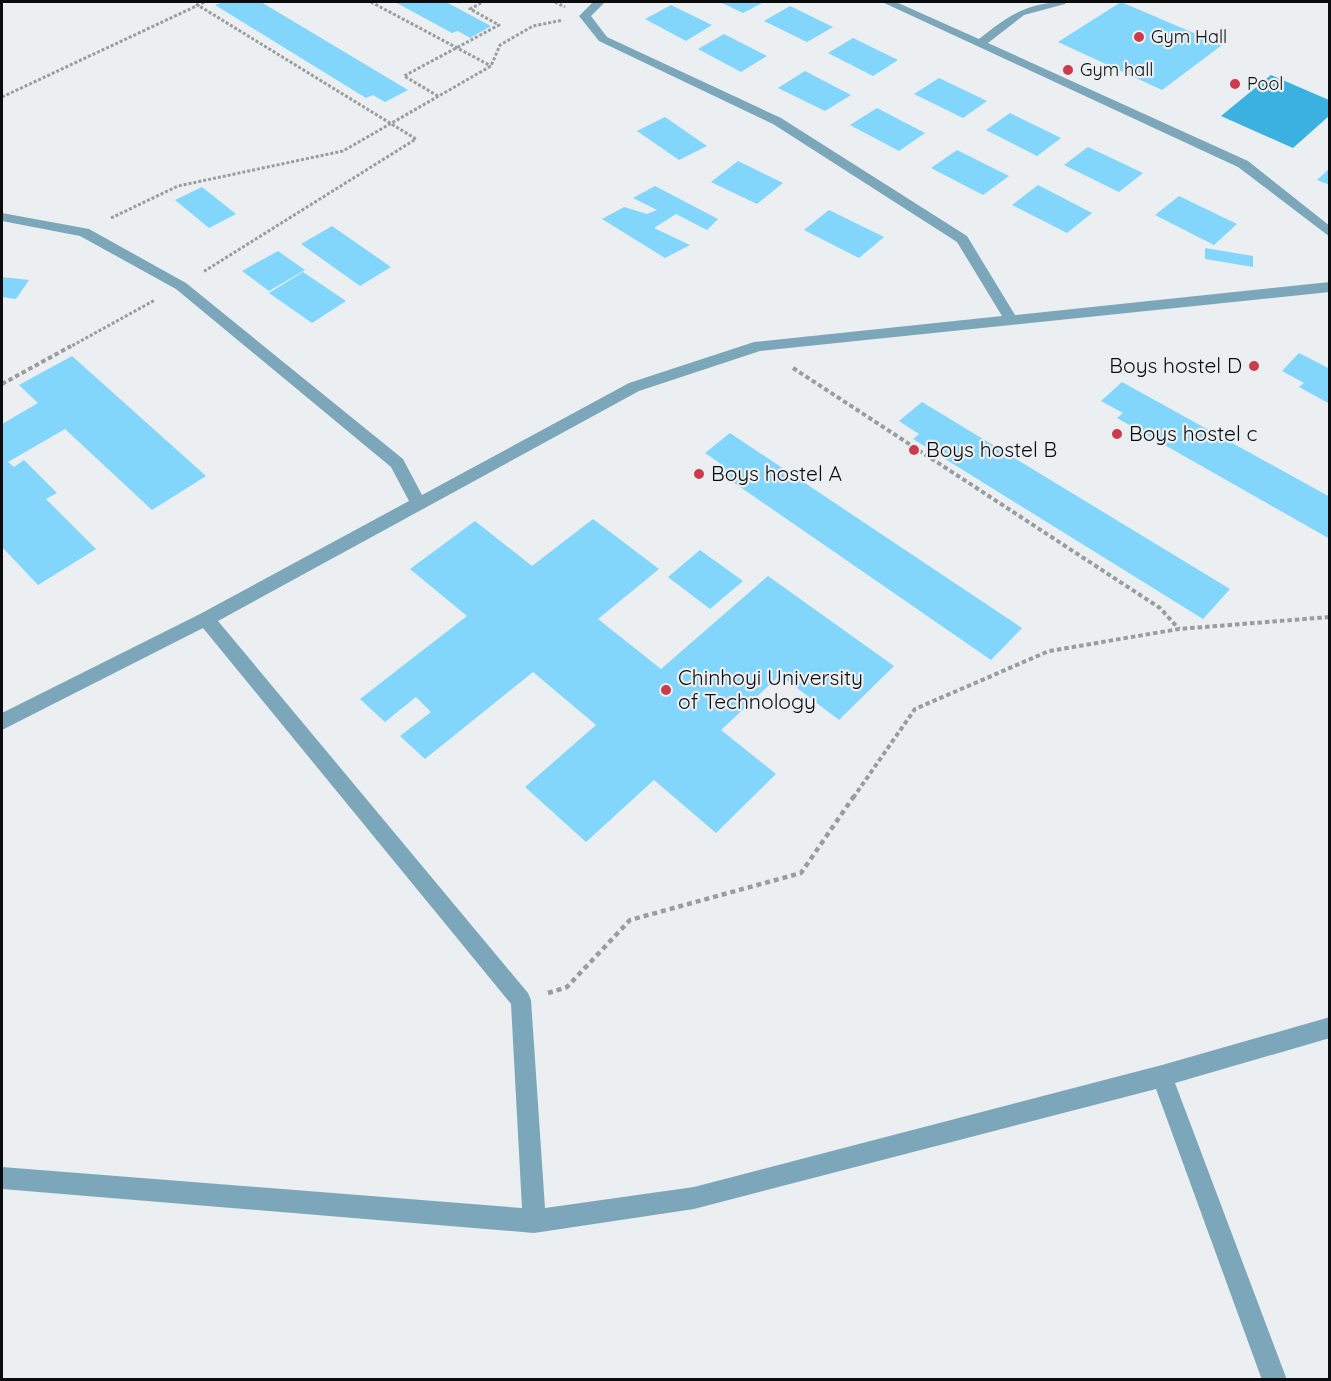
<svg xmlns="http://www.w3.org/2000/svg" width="1331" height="1381" viewBox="0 0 1331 1381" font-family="Quicksand,sans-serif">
	<rect width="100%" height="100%" fill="#ebeff1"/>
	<!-- water -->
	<path fill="#3bb1df" d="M 1271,75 L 1329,100 L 1329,116 L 1293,148 L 1221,116 Z"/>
	<!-- building -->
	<path fill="#82d6fc" d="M 223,2 L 261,2 L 408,90 L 385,102 L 373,95 L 366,98 L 215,5 Z
		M 395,2 L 446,2 L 491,26 L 470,38 L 458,31 L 452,33 Z
		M 720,2 L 764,2 L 743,13 Z
		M 1121,2 L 1222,45 L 1162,90 L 1058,42 Z
		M 671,5 L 712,25 L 686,41 L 645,19 Z
		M 790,6 L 833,27 L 807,42 L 764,21 Z
		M 724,34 L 767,56 L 741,72 L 698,49 Z
		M 853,38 L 898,60 L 873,76 L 828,53 Z
		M 805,71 L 851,95 L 825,111 L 778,88 Z
		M 939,78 L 987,101 L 963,118 L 914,94 Z
		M 877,108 L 925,133 L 899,151 L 850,125 Z
		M 1010,113 L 1061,138 L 1037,156 L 986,130 Z
		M 665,117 L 707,146 L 679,160 L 637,131 Z
		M 1088,147 L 1143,173 L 1119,192 L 1064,165 Z
		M 957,150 L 1009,176 L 983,195 L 931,168 Z
		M 738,161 L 783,183 L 757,204 L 711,182 Z
		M 1330,168 L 1330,185 L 1317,180 Z
		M 1038,185 L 1092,213 L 1067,233 L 1012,205 Z
		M 655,186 L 718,219 L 707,230 L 676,214 L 654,228 L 690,245 L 665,258 L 602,219 L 624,207 L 647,214 L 657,210 L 633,198 Z
		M 202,187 L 236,214 L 209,228 L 175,200 Z
		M 1179,196 L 1237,224 L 1214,245 L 1155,215 Z
		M 829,210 L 884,237 L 859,258 L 804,230 Z
		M 332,226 L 391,267 L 360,286 L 301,244 Z
		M 1205,248 L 1253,256 L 1253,267 L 1205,259 Z
		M 278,251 L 305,270 L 269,291 L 242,271 Z
		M 303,272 L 346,301 L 312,323 L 269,293 Z
		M 2,277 L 29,280 L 16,299 L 2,297 Z
		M 1299,353 L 1330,369 L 1330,404 L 1299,387 L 1304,383 L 1282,371 Z
		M 72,356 L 206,476 L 152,510 L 65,429 L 8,462 L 14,467 L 24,460 L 57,493 L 46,499 L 96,549 L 38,585 L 2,547 L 2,424 L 38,403 L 19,385 Z
		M 1122,382 L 1330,497 L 1330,539 L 1117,418 L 1123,413 L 1101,401 Z
		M 922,402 L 1230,589 L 1203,619 L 913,439 L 919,434 L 899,421 Z
		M 730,433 L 1022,628 L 991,660 L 717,471 L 724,466 L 705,453 Z
		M 593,519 L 659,569 L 598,619 L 661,669 L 768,576 L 894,666 L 839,720 L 780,675 L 721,730 L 776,774 L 716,833 L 654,780 L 586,842 L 525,787 L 596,725 L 533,672 L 425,759 L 400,736 L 431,712 L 416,697 L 385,722 L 360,699 L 467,616 L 410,569 L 475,521 L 532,566 Z
		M 700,550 L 743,581 L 710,609 L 668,577 Z"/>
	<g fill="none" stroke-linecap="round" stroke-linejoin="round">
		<!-- path-far2 -->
		<path stroke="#9a9d9f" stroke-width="3" stroke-dasharray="3 2" stroke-linecap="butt" d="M 371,2 L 491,66
			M 555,2 L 565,7
			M 196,4 L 416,139 L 203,272
			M 438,96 L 404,76 L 499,25 L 470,9 L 483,2
			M 2,97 L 205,2
			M 111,218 L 178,186 L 343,151 L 491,66 L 500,45 L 533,26 L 563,20
			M 68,348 L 155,300"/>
		<!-- path-far1 -->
		<path stroke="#9a9d9f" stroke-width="4" stroke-dasharray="4.5 3" stroke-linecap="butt" d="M 793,368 L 1160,608 L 1179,629
			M 2,384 L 71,346
			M 853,798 L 915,709 L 1049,651 L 1179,629 L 1330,617"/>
		<!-- path -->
		<path stroke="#9a9d9f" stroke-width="4.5" stroke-dasharray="5 4" stroke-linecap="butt" d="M 548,993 L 567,987 L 630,920 L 801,873 L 854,796"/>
		<!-- lane -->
		<path fill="#7ca7bb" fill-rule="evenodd" d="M 593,2 L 605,2 L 591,16 L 607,37 L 781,118 L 967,236 L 1015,315 L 1330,282 L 1330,292 L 760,351 L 639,391 L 218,621 L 528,993 L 531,1000 L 545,1208 L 694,1187 L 1162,1065 L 1330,1017 L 1330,1038 L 1175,1083 L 1287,1380 L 1262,1380 L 1156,1089 L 694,1209 L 534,1233 L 2,1189 L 2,1167 L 522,1208 L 511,1004 L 203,628 L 2,730 L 2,713 L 200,614 L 409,501 L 391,467 L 176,289 L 80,236 L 2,221 L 2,213 L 89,229 L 186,283 L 403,459 L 422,495 L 629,383 L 754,342 L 1002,316 L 957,242 L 773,124 L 599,41 L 579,16 Z
			M 882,2 L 896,2 L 979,39 C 1008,16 1027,2 1066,2 L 1065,4 L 1024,15 L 988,43 L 1248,161 L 1330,226 L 1330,237 L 1238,167 Z"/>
	</g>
	<!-- markers -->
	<g fill="#cb3b4c" stroke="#ebeff1" stroke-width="2">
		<circle cx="1139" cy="37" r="6"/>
		<circle cx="1068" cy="70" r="6"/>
		<circle cx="1235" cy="84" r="6"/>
		<circle cx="1254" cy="366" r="6"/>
		<circle cx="1117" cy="434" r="6"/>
		<circle cx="914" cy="450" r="6"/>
		<circle cx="699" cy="474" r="6"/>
		<circle cx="666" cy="690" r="6"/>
	</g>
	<g text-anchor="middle" stroke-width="4.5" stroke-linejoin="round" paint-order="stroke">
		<!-- far-poi labels -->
		<g font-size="18" fill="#0b0c0d" stroke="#ebeff1" text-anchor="start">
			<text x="1151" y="43">Gym Hall</text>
			<text x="1080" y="76">Gym hall</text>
			<text x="1247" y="90">Pool</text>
		</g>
		<!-- poi labels -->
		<g font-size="21" fill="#0b0c0d" stroke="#ebeff1" text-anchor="start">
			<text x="1242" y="373" text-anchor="end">Boys hostel D</text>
			<text x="1129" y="441">Boys hostel c</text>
			<text x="926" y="457">Boys hostel B</text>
			<text x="711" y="481">Boys hostel A</text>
			<text x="678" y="685">Chinhoyi University<tspan x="678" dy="24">of Technology</tspan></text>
		</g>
	</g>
	<!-- border -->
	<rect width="1331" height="1381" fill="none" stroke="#0b0c0d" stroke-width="6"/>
</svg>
